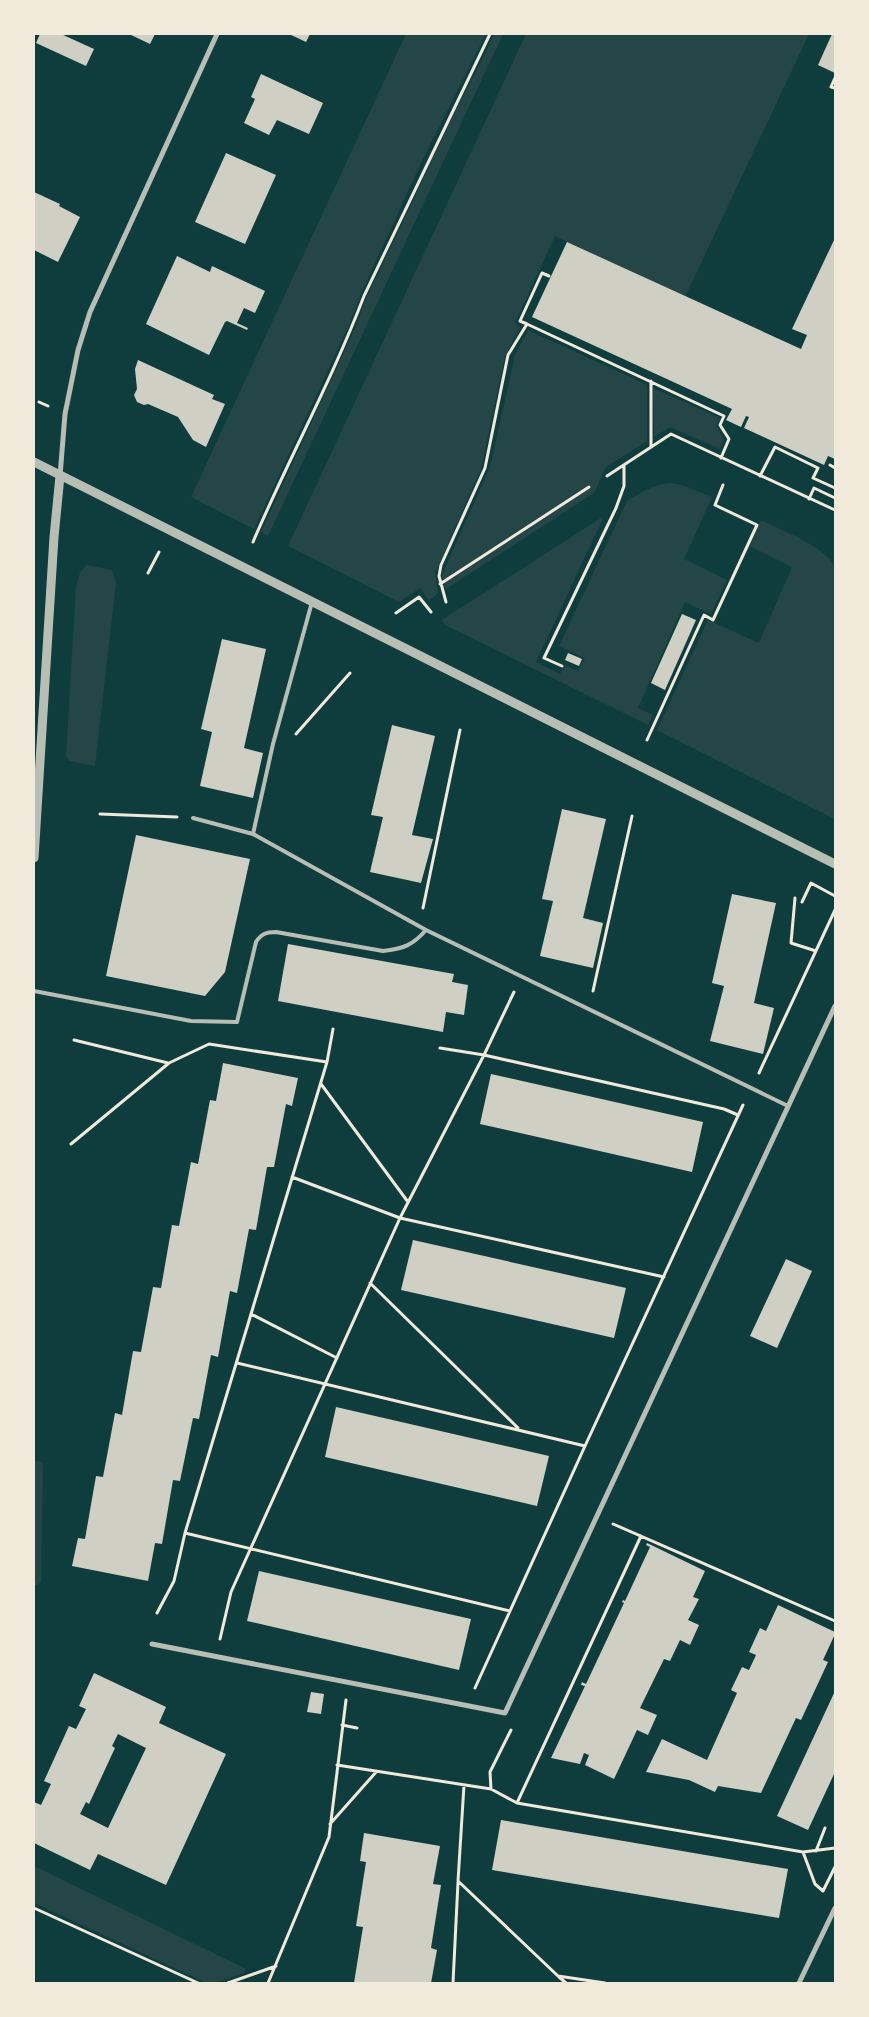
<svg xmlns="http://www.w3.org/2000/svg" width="869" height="2017" viewBox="0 0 869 2017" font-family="Jost,sans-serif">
	<rect width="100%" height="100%" fill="#0f3d3e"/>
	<!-- green -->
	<path fill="#244646" d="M 406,34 L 486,34 L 421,163 L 360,296 L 349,325 L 254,529 L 191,497 Z
		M 494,34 L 503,34 L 268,536 L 261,532 L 356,326 L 365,301 L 455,112 L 486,52 Z
		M 526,34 L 809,34 L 685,297 L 555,236 L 515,323 L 520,327 L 505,356 L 481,469 L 435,573 L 438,593 L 429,601 L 420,588 L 399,602 L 288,546 Z
		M 528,330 L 647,385 L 647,441 L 606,467 L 594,493 L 446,589 L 442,575 L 490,467 L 515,355 Z
		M 653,388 L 720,418 L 716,425 L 724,440 L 720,449 L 670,427 L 654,437 Z
		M 670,483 L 682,485 L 712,497 L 684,559 L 727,580 L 711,614 L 685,602 L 638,708 L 653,715 L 648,725 L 445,625 L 442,620 L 604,516 L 536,662 L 560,674 L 565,665 L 578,671 L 585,658 L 559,646 L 627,501 C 641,492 653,485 670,483 Z
		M 761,520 C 784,532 823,545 835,567 L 835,819 L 657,730 L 708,620 L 759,643 L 792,567 L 750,546 Z
		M 86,565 L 112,570 L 116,583 L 95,766 L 69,761 L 66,755 L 76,587 L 80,573 Z
		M 34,1461 L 43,1462 L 41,1582 L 37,1585 L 34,1585 Z
		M 34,1866 L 246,1969 L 244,1973 L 214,1983 L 207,1983 L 34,1903 Z"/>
	<!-- building -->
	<path fill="#cfcfc3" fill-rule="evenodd" d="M 40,34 L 61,34 L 94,49 L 86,66 L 36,43 Z
		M 129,34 L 155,34 L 150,44 Z
		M 289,34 L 310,34 L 306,42 Z
		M 832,34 L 835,34 L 835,73 L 818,65 Z
		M 261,74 L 323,103 L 309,134 L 277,120 L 269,135 L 244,123 L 255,99 L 251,97 Z
		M 226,153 L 276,175 L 245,244 L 195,222 Z
		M 34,192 L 60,204 L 59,206 L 80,217 L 58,262 L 34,250 Z
		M 835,238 L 835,459 L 828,456 L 824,465 L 744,428 L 749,417 L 746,416 L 741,427 L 726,420 L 732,409 L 532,317 L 567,242 L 801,349 L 807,335 L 792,329 Z
		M 177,256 L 210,272 L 212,266 L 265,291 L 255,313 L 244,308 L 237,323 L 248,328 L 247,330 L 227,321 L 225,322 L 209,355 L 146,324 Z
		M 138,360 L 214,395 L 212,399 L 225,404 L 206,447 L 193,440 L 178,417 L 148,404 L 144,405 L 137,402 L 134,395 L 137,389 L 135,369 Z
		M 682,614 L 696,620 L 665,690 L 651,683 Z
		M 222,639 L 266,649 L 244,748 L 263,753 L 253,798 L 200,786 L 212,732 L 201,729 Z
		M 568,653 L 582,659 L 579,666 L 565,660 Z
		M 392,725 L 435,736 L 412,835 L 433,839 L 421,883 L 370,872 L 383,817 L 371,815 Z
		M 562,809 L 606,819 L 583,918 L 603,923 L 593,968 L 540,956 L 553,901 L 542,899 Z
		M 136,835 L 250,859 L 225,972 L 205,996 L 106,976 Z
		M 732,894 L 776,903 L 754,1003 L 774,1008 L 763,1054 L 710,1041 L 724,986 L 712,983 Z
		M 288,944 L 454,974 L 452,982 L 468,985 L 464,1015 L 446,1012 L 443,1032 L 278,1001 Z
		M 223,1063 L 298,1078 L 292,1106 L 286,1104 L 274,1167 L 267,1167 L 256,1230 L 249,1229 L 237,1293 L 230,1291 L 218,1357 L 211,1355 L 199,1419 L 193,1418 L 180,1481 L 173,1480 L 162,1544 L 155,1543 L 148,1581 L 72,1566 L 78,1538 L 85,1539 L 96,1476 L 103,1477 L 115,1413 L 122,1415 L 133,1351 L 141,1352 L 153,1287 L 161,1288 L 172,1225 L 179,1226 L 191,1162 L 198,1164 L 210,1100 L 216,1101 Z
		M 491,1074 L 703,1122 L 692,1172 L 480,1124 Z
		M 413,1240 L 626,1288 L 614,1338 L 401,1290 Z
		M 786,1259 L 812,1271 L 777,1348 L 750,1336 Z
		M 336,1407 L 549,1456 L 537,1506 L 325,1457 Z
		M 647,1543 L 705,1571 L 693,1597 L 699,1599 L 688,1620 L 699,1625 L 690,1645 L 680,1640 L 670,1661 L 664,1659 L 640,1708 L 657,1715 L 648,1735 L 637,1730 L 614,1779 L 585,1765 L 589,1755 L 584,1753 L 580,1764 L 551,1758 L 585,1686 L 581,1685 L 582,1682 L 586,1684 L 624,1603 L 622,1602 L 623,1600 L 625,1601 L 650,1547 L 646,1545 Z
		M 259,1571 L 471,1619 L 459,1670 L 247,1621 Z
		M 778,1605 L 835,1632 L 835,1634 L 823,1660 L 828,1662 L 801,1720 L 796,1718 L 761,1793 L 718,1786 L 715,1792 L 689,1780 L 646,1772 L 662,1739 L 707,1760 L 737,1693 L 731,1690 L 742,1667 L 749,1670 L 756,1655 L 749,1652 L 760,1628 L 766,1631 Z
		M 94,1673 L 166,1707 L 159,1723 L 226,1754 L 166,1885 L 98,1854 L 90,1870 L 34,1843 L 34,1802 L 41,1805 L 51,1784 L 44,1781 L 69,1726 L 76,1729 L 86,1709 L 79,1706 ZM 118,1734 L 146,1748 L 108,1828 L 80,1814 L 86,1802 L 89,1804 L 115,1748 L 112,1746 Z
		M 835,1691 L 835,1772 L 808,1830 L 777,1816 Z
		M 311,1692 L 324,1694 L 321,1714 L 307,1712 Z
		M 501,1820 L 788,1869 L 779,1918 L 492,1870 Z
		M 364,1833 L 440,1846 L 433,1884 L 441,1885 L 431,1948 L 437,1950 L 431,1983 L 354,1983 L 363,1927 L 356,1926 L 366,1862 L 360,1861 Z"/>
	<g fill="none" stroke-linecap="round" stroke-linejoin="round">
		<!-- path -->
		<path stroke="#f1e9da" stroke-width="3" d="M 835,78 L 831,87 L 835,88
			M 527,324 L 520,321 L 542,273 L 549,276
			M 39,402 L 48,406
			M 651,446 L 651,381
			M 830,465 L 835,468
			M 607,476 L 671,434 L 835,510
			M 760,476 L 775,447 L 818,468 L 813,478 L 835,488
			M 809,499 L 814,488 L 835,498
			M 253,542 C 288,460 332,380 364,296 L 490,34
			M 148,573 L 159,552
			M 440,584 L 589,487
			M 446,602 L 439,576 L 441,565 L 485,468 L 508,355 L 527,324 L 724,416 L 720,425 L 729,439 L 721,458
			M 396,613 L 419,597 L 431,612
			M 562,666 L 544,658 L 616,508 L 624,486 L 624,465
			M 296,734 L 350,673
			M 647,740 L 704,615 L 713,620 L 757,525 L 715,505 L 723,485
			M 100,814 L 177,817
			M 795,898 L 791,943 L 816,951
			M 802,902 L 811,883 L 835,896
			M 423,908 L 460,730
			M 593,991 L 632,816
			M 74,1040 L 168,1063
			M 440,1048 L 484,1055 L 724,1109 L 738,1115
			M 759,1073 L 835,910
			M 321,1084 L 408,1202
			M 71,1144 L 169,1063 L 209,1044 L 327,1062
			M 292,1177 L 400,1218 L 664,1277
			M 370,1283 L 518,1428
			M 251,1314 L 337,1358
			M 237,1363 L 585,1446
			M 613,1524 L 835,1621
			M 185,1533 L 510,1611
			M 157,1613 L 174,1581 L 185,1533 L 327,1062 L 333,1029
			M 220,1639 L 231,1592 L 400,1218 L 484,1055 L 514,992
			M 475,1688 L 585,1446 L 743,1105
			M 342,1725 L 357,1728
			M 337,1765 L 491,1789 L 517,1803 L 803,1852 L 815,1884 L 823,1891
			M 464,1785 L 458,1881 L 558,1976 L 605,1983
			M 491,1789 L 490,1772 L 511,1730
			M 517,1803 L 641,1536
			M 330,1824 L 377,1771
			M 816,1851 L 825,1828
			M 803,1852 L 835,1848
			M 823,1891 L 835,1867
			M 34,1908 L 198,1983
			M 559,1977 L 566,1983
			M 228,1983 L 276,1966
			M 268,1983 L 329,1837 L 346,1700
			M 453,1983 L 458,1882"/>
		<!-- service -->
		<path stroke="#b8beb3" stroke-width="4" d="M 193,818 L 253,834 L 426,930 L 788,1106
			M 253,834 L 273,744 L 312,602
			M 34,991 L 191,1021 L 237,1022 L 256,942 C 261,934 266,932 276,932 L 383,951 C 403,949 413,945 426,930"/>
		<!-- minor -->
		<path stroke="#b8beb3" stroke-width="5" d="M 60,476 L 65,414 L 78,350 L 90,312 L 217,34
			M 152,1644 L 505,1713 L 835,1006
			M 799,1983 L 835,1908"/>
		<!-- tertiary -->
		<path stroke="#b8beb3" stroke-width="9" d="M 34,462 L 835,864
			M 34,858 L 54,537 L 60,476"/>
	</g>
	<!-- border -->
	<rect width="869" height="2017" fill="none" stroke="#f1e9da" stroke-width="70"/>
</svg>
